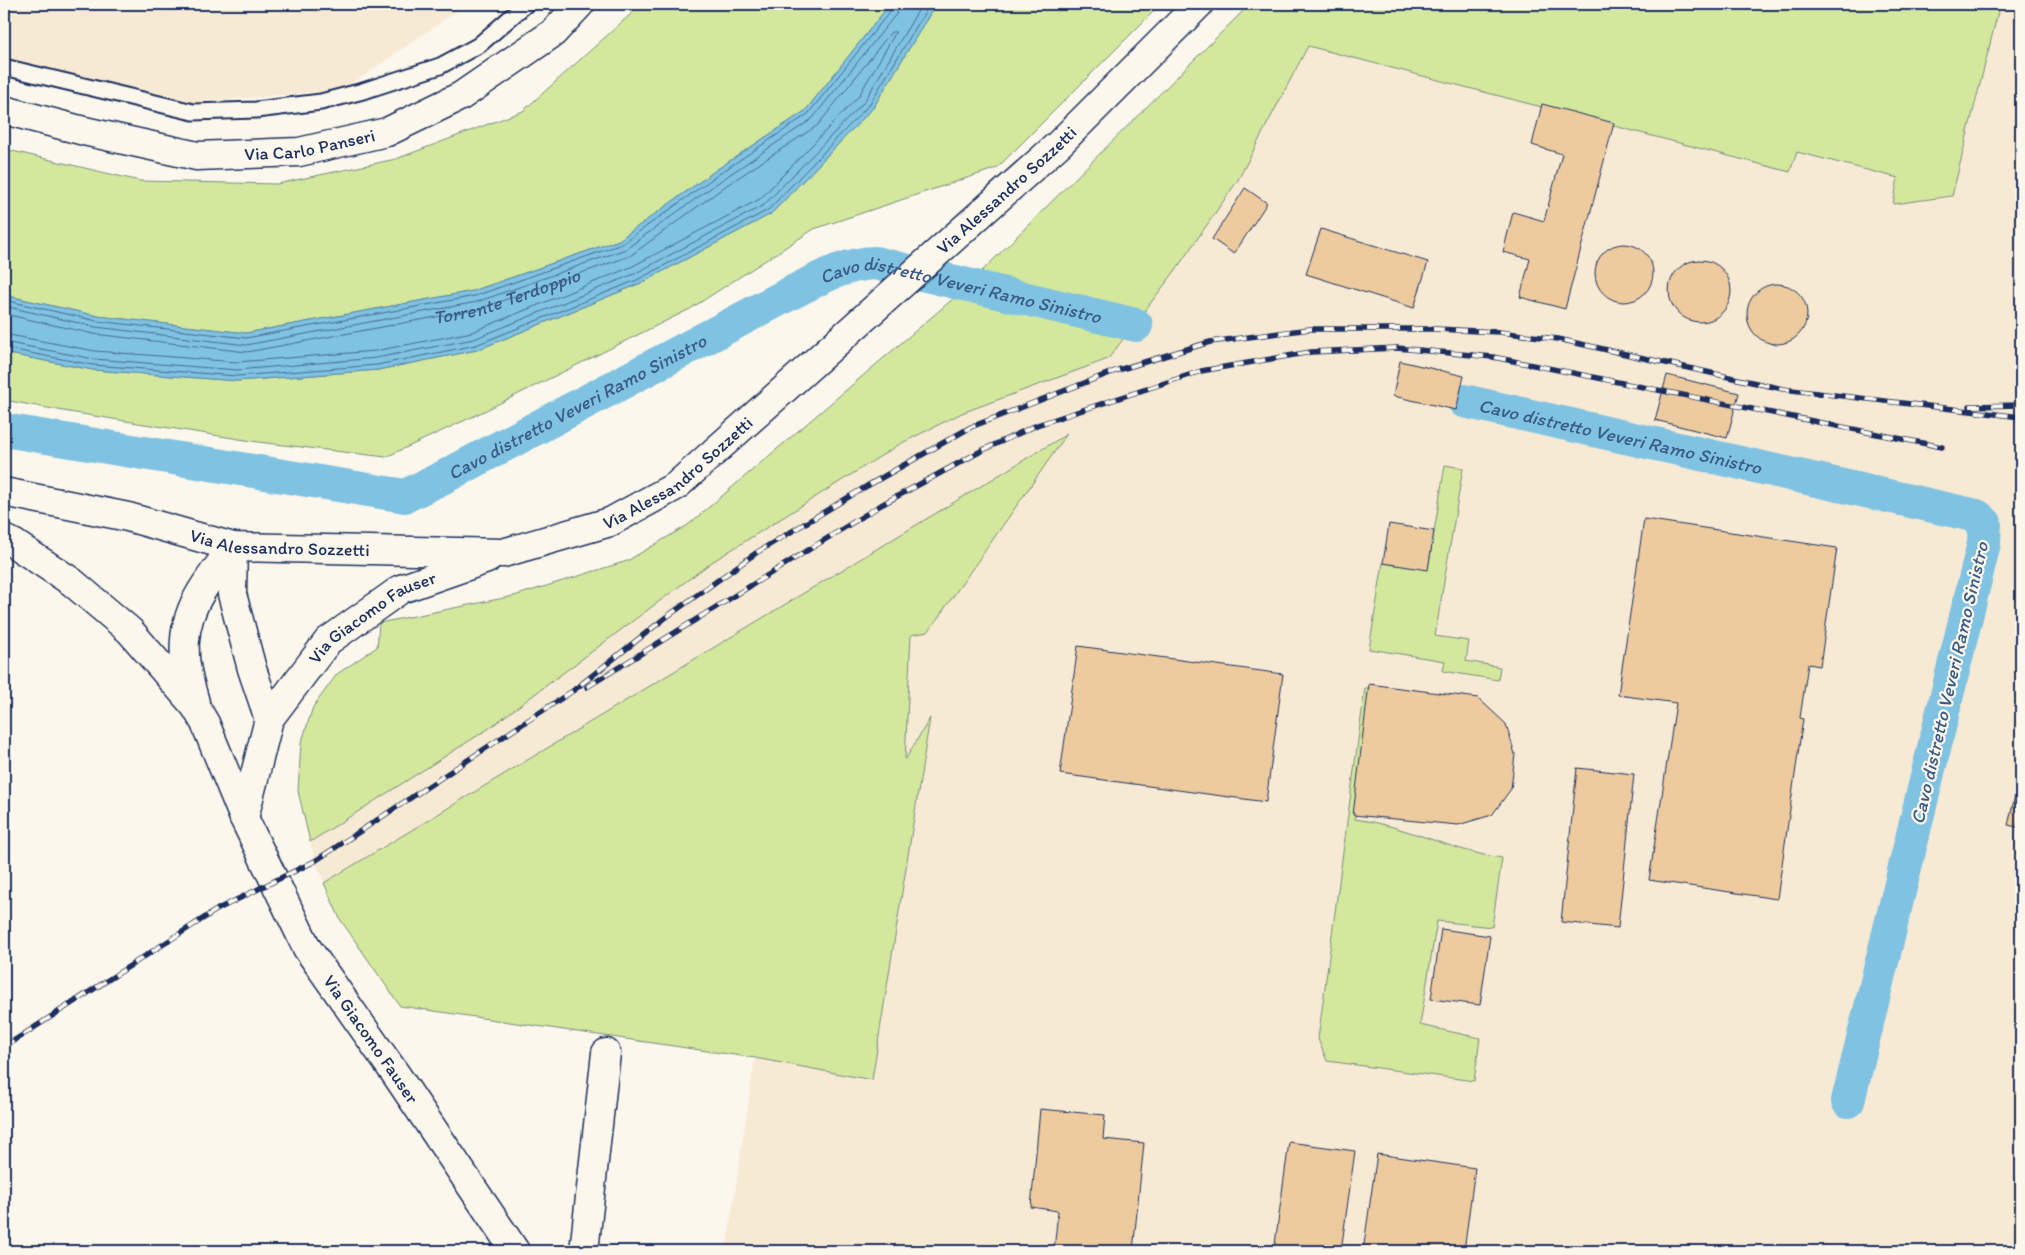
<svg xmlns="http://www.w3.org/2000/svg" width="2025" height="1255" viewBox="0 0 2025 1255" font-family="Itim,sans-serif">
	<rect width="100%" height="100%" fill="#fbf7ec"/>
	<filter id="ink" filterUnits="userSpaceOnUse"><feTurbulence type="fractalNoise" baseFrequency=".02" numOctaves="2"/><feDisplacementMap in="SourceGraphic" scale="10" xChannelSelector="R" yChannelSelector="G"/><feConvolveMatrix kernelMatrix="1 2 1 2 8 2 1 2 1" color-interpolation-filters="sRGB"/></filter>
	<g filter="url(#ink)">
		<!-- built -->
		<path fill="#f7ead5" d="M 4,4 L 467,4 L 343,90 L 178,104 L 4,60 Z
			M 1303,4 L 2021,4 L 2021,1251 L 726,1251 L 755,1058 L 400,1006 L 340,919 L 315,861 L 298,791 L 301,744 L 313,707 L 337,674 L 632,596 Z"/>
		<!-- green -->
		<path fill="#d3e89d" stroke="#778c7e" d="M 639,4 L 890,4 L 805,111 L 716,170 L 619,240 L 473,291 L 246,333 L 97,316 L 4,295 L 4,149 L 140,181 L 277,184 L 396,159 L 523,111 L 631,14 Z
			M 936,4 L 1161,4 L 997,168 L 814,229 L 690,309 L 472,417 L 386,457 L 258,442 L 69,412 L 4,400 L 4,353 L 93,370 L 237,381 L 378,370 L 477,350 L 639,284 L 771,214 L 873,108 Z
			M 1250,4 L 2000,4 L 1952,196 L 1893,204 L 1898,178 L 1797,152 L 1790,172 L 1308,46 L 1238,180 L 1175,271 L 1108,359 L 962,413 L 900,444 L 712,562 L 488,729 L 310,842 L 298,791 L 301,744 L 313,707 L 337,674 L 377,647 L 379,623 L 514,596 L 627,561 L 688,525 L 961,292 Z
			M 1067,434 L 928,632 L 911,635 L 905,760 L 930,718 L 872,1080 L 755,1058 L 400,1006 L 340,919 L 324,883 Z
			M 1445,465 L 1463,468 L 1435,636 L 1469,641 L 1466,661 L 1500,667 L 1498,680 L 1443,671 L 1445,661 L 1369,649 L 1383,563 L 1428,569 Z
			M 1365,688 L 1371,688 L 1355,819 C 1406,825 1452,852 1502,858 L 1492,927 L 1437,921 L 1420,1025 L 1480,1038 L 1474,1081 L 1327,1061 L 1318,1039 Z"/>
		<!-- water -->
		<path fill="#80c2e1" stroke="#5887ad" d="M 890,4 L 936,4 L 873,108 L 771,214 L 639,284 L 477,350 L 378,370 L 237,381 L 93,370 L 4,353 L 4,295 L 98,316 L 246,333 L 473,291 L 619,240 L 716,170 L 805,111 Z"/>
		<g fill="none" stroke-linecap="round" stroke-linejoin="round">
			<!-- shore -->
			<g stroke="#436a92" stroke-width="1">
				<path d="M 4,300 L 97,321 L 246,338 L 475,296 L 622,244 L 719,174 L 808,114 L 892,9 L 893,4"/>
				<path d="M 4,306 L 96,327 L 246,345 L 477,302 L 626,249 L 723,179 L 812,119 L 897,13 L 899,4"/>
				<path id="s1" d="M 4,314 L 94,334 L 247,352 L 479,309 L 630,256 L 727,185 L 818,125 L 891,32 L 896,32 L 858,97 L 760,199 L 631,267 L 472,332 L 375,351 L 237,362 L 95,351 L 4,334"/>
				<path d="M 4,342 L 94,359 L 237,370 L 376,358 L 474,339 L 634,274 L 764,205 L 864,102 L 922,4"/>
				<path d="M 4,348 L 93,365 L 237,376 L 377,365 L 476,345 L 637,280 L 768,210 L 869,105 L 930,4"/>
			</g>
			<!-- canal -->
			<g stroke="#80c2e1" stroke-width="34">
				<path id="s2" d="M 1464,401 L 1977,516 L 1985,523 L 1984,543 L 1848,1101"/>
				<path id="s3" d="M 4,430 L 405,496 L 442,478 L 789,294 C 817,280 843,264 875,263 L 1136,325"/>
			</g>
		</g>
		<!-- building -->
		<path fill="#edcb9e" stroke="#1b2f5e" d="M 1542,104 L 1614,123 L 1565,309 L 1520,297 L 1530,259 L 1503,252 L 1513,212 L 1544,221 L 1562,154 L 1532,145 Z
			M 1245,188 L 1267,203 L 1234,254 L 1212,239 Z
			M 1321,229 L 1428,262 L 1414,308 L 1306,274 Z
			M1595 273a29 29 0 1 1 58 0a29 29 0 1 1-58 0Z
			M1669 291a31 31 0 1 1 62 0a31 31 0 1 1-62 0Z
			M1747 314a30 30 0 1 1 60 0a30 30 0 1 1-60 0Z
			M 1400,361 L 1464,376 L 1456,410 L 1393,396 Z
			M 1667,375 L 1739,393 L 1727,438 L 1655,420 Z
			M 1644,519 L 1837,548 L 1820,666 L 1808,664 L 1800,718 L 1803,719 L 1777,899 L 1649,880 L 1676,703 L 1618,695 Z
			M 1389,524 L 1434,531 L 1428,570 L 1383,563 Z
			M 1078,646 L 1283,674 L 1266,802 L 1060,774 Z
			M 1369,684 L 1478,698 L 1506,724 L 1515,754 L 1511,789 L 1492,815 L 1458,825 L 1353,815 Z
			M 1577,768 L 1634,774 L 1618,928 L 1561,922 Z
			M 2019,779 L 2021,780 L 2021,828 L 2008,825 Z
			M 1441,929 L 1490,936 L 1480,1005 L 1431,999 Z
			M 1040,1109 L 1105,1115 L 1103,1139 L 1144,1143 L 1133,1251 L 1054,1251 L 1058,1211 L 1031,1207 Z
			M 1289,1142 L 1355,1151 L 1341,1251 L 1274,1251 Z
			M 1377,1154 L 1475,1168 L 1464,1251 L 1363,1251 Z"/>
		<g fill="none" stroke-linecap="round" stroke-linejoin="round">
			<defs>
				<path id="lane" d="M 4,67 L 193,112 L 256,110 L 321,102 L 363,91 L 440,66 L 479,45 L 526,4"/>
				<g id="street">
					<path id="s4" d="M 4,110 L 84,131 L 197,156 L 299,152 L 387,132 L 461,96 L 553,33 L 580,4"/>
					<path id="s5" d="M 4,492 L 128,517 L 233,547 L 503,553 L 610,522 L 676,486 L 1060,143 L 1199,4"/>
					<path id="s6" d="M 4,539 L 13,543 L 72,582 L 130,631 L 195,706 L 205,723 L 244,818 L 307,948 L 397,1076 L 515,1251"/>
					<path d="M 233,547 L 232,594 L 252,669 L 269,719"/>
					<path d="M 195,702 C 191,688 186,672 185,657 C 181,610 207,582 233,547"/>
					<path id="s7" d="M 244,818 L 269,719 L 328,641 L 401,589 L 487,559"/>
					<path d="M 584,1251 L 606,1053"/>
				</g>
			</defs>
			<!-- lane casing -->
			<use href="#lane" stroke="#1b2f5e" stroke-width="19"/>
			<!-- street casing -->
			<use href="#street" stroke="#1b2f5e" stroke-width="31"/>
			<!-- lane -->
			<use href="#lane" stroke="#fbf7ec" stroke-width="15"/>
			<!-- street -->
			<use href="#street" stroke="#fbf7ec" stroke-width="28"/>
			<defs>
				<path id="rail" d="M 1970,406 L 2021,405
					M 587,687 L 881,505 L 983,450 L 1037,425 L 1201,371 L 1311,352 L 1397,348 L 1493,357 L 1942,447
					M 4,1047 L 218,909 L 315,861 L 574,690 L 665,618 L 756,553 L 867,486 L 971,427 L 1115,371 L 1210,342 L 1310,329 L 1436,329 L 1499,332 L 1558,339 L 1783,389 L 2021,417"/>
			</defs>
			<!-- rail casing -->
			<use href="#rail" stroke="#1b2f5e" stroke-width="5.5"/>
			<!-- rail -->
			<use href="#rail" stroke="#fbf7ec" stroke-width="4" stroke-dasharray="11" stroke-linecap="butt"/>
		</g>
	</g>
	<g text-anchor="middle" stroke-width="4.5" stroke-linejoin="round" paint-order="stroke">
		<!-- street labels -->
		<g font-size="18" fill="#1b2f5e" stroke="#fbf7ec">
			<text dy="6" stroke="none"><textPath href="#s4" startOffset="312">Via Carlo Panseri</textPath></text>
			<text dy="6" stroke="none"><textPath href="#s5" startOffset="1136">Via Alessandro Sozzetti</textPath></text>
			<text dy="6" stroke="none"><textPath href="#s5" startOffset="701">Via Alessandro Sozzetti</textPath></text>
			<text dy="6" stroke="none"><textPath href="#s5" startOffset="282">Via Alessandro Sozzetti</textPath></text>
			<text dy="6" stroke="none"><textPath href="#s7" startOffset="250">Via Giacomo Fauser</textPath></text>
			<text dy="6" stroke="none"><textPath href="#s6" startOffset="634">Via Giacomo Fauser</textPath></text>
		</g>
		<!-- water labels -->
		<g font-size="19" font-style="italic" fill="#395b85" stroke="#fbf7ec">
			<text dy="7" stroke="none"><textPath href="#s1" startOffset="512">Torrente Terdoppio</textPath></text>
			<text dy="7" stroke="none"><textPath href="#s3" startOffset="1020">Cavo distretto Veveri Ramo Sinistro</textPath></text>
			<text dy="7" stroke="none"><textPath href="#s3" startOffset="600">Cavo distretto Veveri Ramo Sinistro</textPath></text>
			<text dy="7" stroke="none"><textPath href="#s2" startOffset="160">Cavo distretto Veveri Ramo Sinistro</textPath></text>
			<text transform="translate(1949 683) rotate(-77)" y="7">Cavo distretto Veveri Ramo Sinistro</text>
		</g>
	</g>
	<!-- margin -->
	<rect width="2025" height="1255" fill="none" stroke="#fbf7ec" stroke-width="20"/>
	<rect x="10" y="10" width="2005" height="1235" fill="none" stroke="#1b2f5e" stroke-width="2" filter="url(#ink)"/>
</svg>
